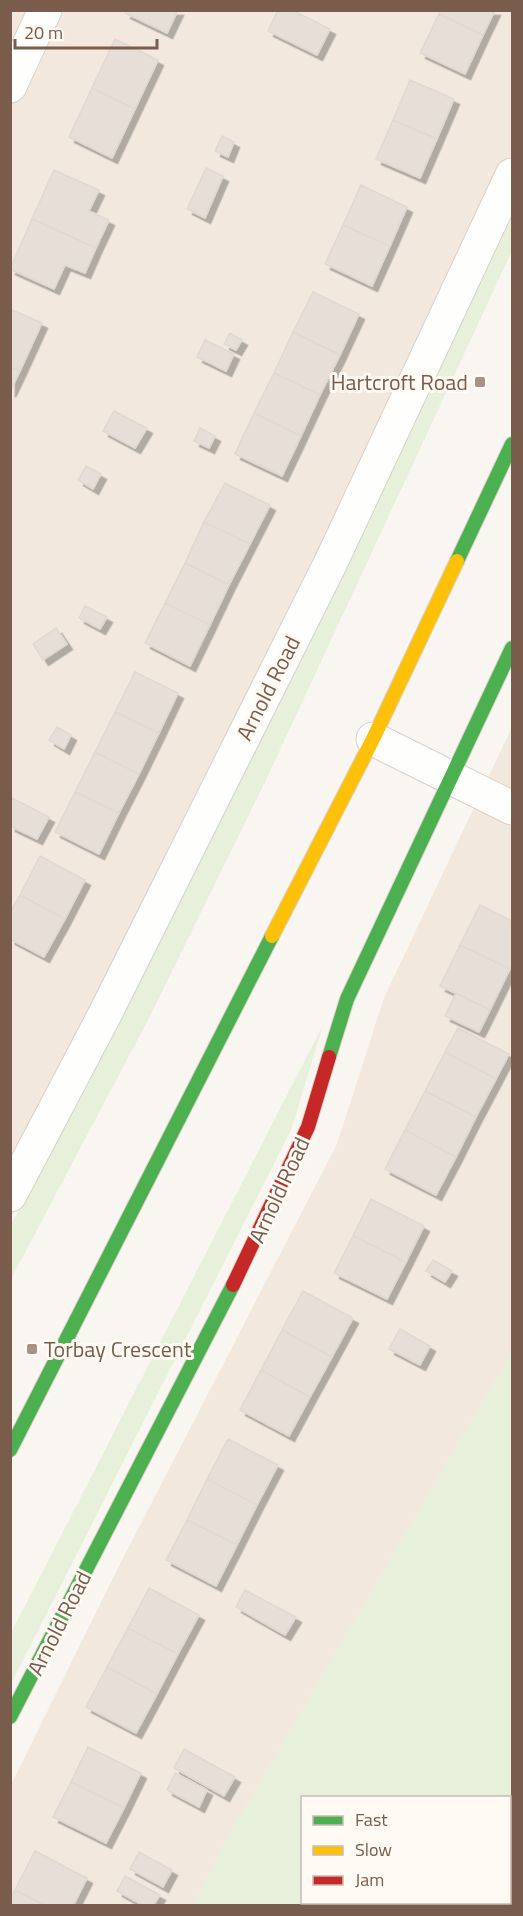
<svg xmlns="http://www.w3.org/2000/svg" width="523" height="1916" viewBox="0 0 523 1916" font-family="'Titillium Web',sans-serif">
	<defs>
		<filter id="shadow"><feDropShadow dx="5.5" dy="5.5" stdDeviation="0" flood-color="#0004"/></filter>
	</defs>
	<rect width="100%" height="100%" fill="#f9f5f0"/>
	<!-- residential -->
	<path fill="#f2e8de" d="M 11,11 L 512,11 L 512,154 L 295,611 L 11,1218 Z
		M 512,727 L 512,1352 L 230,1834 L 194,1905 L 11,1905 L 10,1787 L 118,1568 L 337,1144 L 384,998 Z"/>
	<!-- green -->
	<path fill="#e7f0db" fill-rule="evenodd" d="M 512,189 L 512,251 L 265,782 L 149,1018 L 11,1279 L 11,1225 L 274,715 L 360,534 Z
		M 323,1025 L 291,1130 L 11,1684 L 11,1633 Z
		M 512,1352 L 512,1905 L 194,1905 L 230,1834 ZM 302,1798 L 510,1798 L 510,1902 L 302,1902 Z"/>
	<!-- building -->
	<path fill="#e6ded7" stroke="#e2d8d2" stroke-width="1.5" filter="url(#shadow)" d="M 127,10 L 178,10 L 167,33 L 125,13 Z
		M 278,10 L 292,10 L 330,29 L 317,55 L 268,31 Z
		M 441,10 L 495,10 L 483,35 L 439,14 Z
		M 439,14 L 483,35 L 465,74 L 420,53 Z
		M 115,39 L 158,60 L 135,109 L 92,88 Z
		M 410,80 L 454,99 L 437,139 L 393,120 Z
		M 92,88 L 135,109 L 112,158 L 69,137 Z
		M 393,120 L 437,139 L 420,178 L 376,159 Z
		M 222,136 L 234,142 L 228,157 L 215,151 Z
		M 206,168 L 223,176 L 205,218 L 187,209 Z
		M 54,170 L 99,190 L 89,211 L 109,220 L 96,248 L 32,219 Z
		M 361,185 L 407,207 L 390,246 L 343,225 Z
		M 32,219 L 96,248 L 85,273 L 65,265 L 54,289 L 10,269 Z
		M 343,225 L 390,246 L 372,286 L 325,264 Z
		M 313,292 L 359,314 L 340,355 L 293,332 Z
		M 10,309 L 42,323 L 20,371 L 10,367 Z
		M 293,332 L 340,355 L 320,395 L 274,373 Z
		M 230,333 L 242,340 L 236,350 L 224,344 Z
		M 205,340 L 234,354 L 226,371 L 197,357 Z
		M 10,367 L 20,371 L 10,392 Z
		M 274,373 L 320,395 L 301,436 L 254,413 Z
		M 114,411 L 147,428 L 135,448 L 103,431 Z
		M 254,413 L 301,436 L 282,476 L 235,454 Z
		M 200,428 L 215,436 L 209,448 L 194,441 Z
		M 86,466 L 101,474 L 93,489 L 78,480 Z
		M 225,483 L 270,505 L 250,544 L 204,522 Z
		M 204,522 L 250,544 L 229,585 L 185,563 Z
		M 185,563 L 229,585 L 210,625 L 165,603 Z
		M 165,603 L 210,625 L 190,666 L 145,643 Z
		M 85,606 L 107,617 L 100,629 L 79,618 Z
		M 56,628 L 67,644 L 43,660 L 33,644 Z
		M 135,672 L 178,693 L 159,733 L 115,712 Z
		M 115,712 L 159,733 L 139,774 L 95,752 Z
		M 57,727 L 71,735 L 64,749 L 49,740 Z
		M 95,752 L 139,774 L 119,813 L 75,792 Z
		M 75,792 L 119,813 L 99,854 L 55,832 Z
		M 10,797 L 49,817 L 37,839 L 10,826 Z
		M 40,856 L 85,880 L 65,919 L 20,895 Z
		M 20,895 L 65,919 L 44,957 L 10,939 L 10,912 Z
		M 480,905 L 512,921 L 512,963 L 510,969 L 460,945 Z
		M 460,945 L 510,969 L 490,1010 L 440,986 Z
		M 456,993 L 490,1010 L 479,1032 L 445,1016 Z
		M 458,1028 L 509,1054 L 496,1079 L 445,1052 Z
		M 445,1052 L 496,1079 L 476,1117 L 425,1091 Z
		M 425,1091 L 476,1117 L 456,1157 L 405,1130 Z
		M 405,1130 L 456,1157 L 436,1195 L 385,1169 Z
		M 371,1199 L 424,1226 L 406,1262 L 353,1236 Z
		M 353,1236 L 406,1262 L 387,1299 L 334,1273 Z
		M 433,1260 L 452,1271 L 445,1282 L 426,1271 Z
		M 303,1291 L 353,1318 L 332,1357 L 282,1330 Z
		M 400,1329 L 430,1346 L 420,1365 L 389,1349 Z
		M 282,1330 L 332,1357 L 310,1397 L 261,1370 Z
		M 261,1370 L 310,1397 L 289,1436 L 240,1410 Z
		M 228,1439 L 278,1465 L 257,1505 L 207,1479 Z
		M 207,1479 L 257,1505 L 237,1545 L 187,1520 Z
		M 187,1520 L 237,1545 L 216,1586 L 166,1560 Z
		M 149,1588 L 199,1615 L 178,1654 L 128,1628 Z
		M 245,1590 L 296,1617 L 285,1635 L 236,1607 Z
		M 128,1628 L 178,1654 L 157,1694 L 107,1667 Z
		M 107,1667 L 157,1694 L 136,1733 L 86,1707 Z
		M 88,1747 L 141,1773 L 124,1808 L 71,1782 Z
		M 184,1749 L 235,1777 L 224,1796 L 174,1768 Z
		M 175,1773 L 207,1790 L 199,1807 L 167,1790 Z
		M 71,1782 L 124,1808 L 106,1843 L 53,1817 Z
		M 35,1851 L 87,1878 L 73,1906 L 46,1906 L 15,1890 Z
		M 139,1852 L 172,1870 L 163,1887 L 130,1869 Z
		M 125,1876 L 160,1895 L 153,1906 L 144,1906 L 117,1891 Z
		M 15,1890 L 46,1906 L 10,1906 L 10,1899 Z"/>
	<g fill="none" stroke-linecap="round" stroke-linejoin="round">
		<defs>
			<path id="street" d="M 10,86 L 45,10
				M 373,739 L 512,808
				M 10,1195 L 106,1012 L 331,562 L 512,175"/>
			<path id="fast" d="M 457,561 L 512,444
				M 329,1057 L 347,999 L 512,648
				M 10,1450 L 272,936
				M 10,1717 L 233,1285"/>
			<path id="slow" d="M 272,936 L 373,739 L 457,561"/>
			<path id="jam" d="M 233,1285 L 308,1127 L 329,1057"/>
		</defs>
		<!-- street casing -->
		<use href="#street" stroke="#d7d1cb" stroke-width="35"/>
		<!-- fast casing -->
		<use href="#fast" stroke="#d9d2cb" stroke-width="16"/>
		<!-- slow casing -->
		<use href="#slow" stroke="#d9d2cb" stroke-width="16"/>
		<!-- jam casing -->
		<use href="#jam" stroke="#d9d2cb" stroke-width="16"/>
		<!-- street -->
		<use href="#street" stroke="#fefefd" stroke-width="33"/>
		<!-- fast -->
		<use href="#fast" stroke="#4caf50" stroke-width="14"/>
		<!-- slow -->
		<use href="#slow" stroke="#ffc107" stroke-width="14"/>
		<!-- jam -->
		<use href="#jam" stroke="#c62828" stroke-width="14"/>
	</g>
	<!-- markers -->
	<g fill="#a69286" stroke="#fffaf3" stroke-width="2">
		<rect x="474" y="376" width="12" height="12" rx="3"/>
		<rect x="26" y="1343" width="12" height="12" rx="3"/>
	</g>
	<g text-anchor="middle" stroke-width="6" stroke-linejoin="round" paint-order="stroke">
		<!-- poi labels -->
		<g font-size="22" fill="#7a5c4d" stroke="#fffaf3" text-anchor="end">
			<text x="468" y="390">Hartcroft Road</text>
			<text x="44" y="1357" text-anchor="start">Torbay Crescent</text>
		</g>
		<!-- street labels -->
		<g font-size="22" fill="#7a5c4d" stroke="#fffaf3">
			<text transform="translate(268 688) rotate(-63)" y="8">Arnold Road</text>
			<text transform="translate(279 1190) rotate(-65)" y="8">Arnold Road</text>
			<text transform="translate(59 1623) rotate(-63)" y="8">Arnold Road</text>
		</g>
	</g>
	<!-- border -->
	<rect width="523" height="1916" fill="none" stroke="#7a5c4d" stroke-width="24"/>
	<!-- legend -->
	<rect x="301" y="1796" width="210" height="108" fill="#fffaf3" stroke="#cabbb1" stroke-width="1.5"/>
	<rect x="313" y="1816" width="30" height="9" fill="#4caf50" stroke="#cabbb1" stroke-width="1.5"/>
	<text x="355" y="1826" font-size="18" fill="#7a5c4d">Fast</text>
	<rect x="313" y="1846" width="30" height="9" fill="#ffc107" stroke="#cabbb1" stroke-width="1.5"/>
	<text x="355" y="1856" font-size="18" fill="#7a5c4d">Slow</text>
	<rect x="313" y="1876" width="30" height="9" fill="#c62828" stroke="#cabbb1" stroke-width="1.5"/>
	<text x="355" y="1886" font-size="18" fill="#7a5c4d">Jam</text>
	<!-- scale -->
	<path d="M15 39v9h142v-9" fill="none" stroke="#7a5c4d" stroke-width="3"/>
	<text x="24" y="39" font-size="18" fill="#7a5c4d" stroke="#fffaf3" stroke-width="4.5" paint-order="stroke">20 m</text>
</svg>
